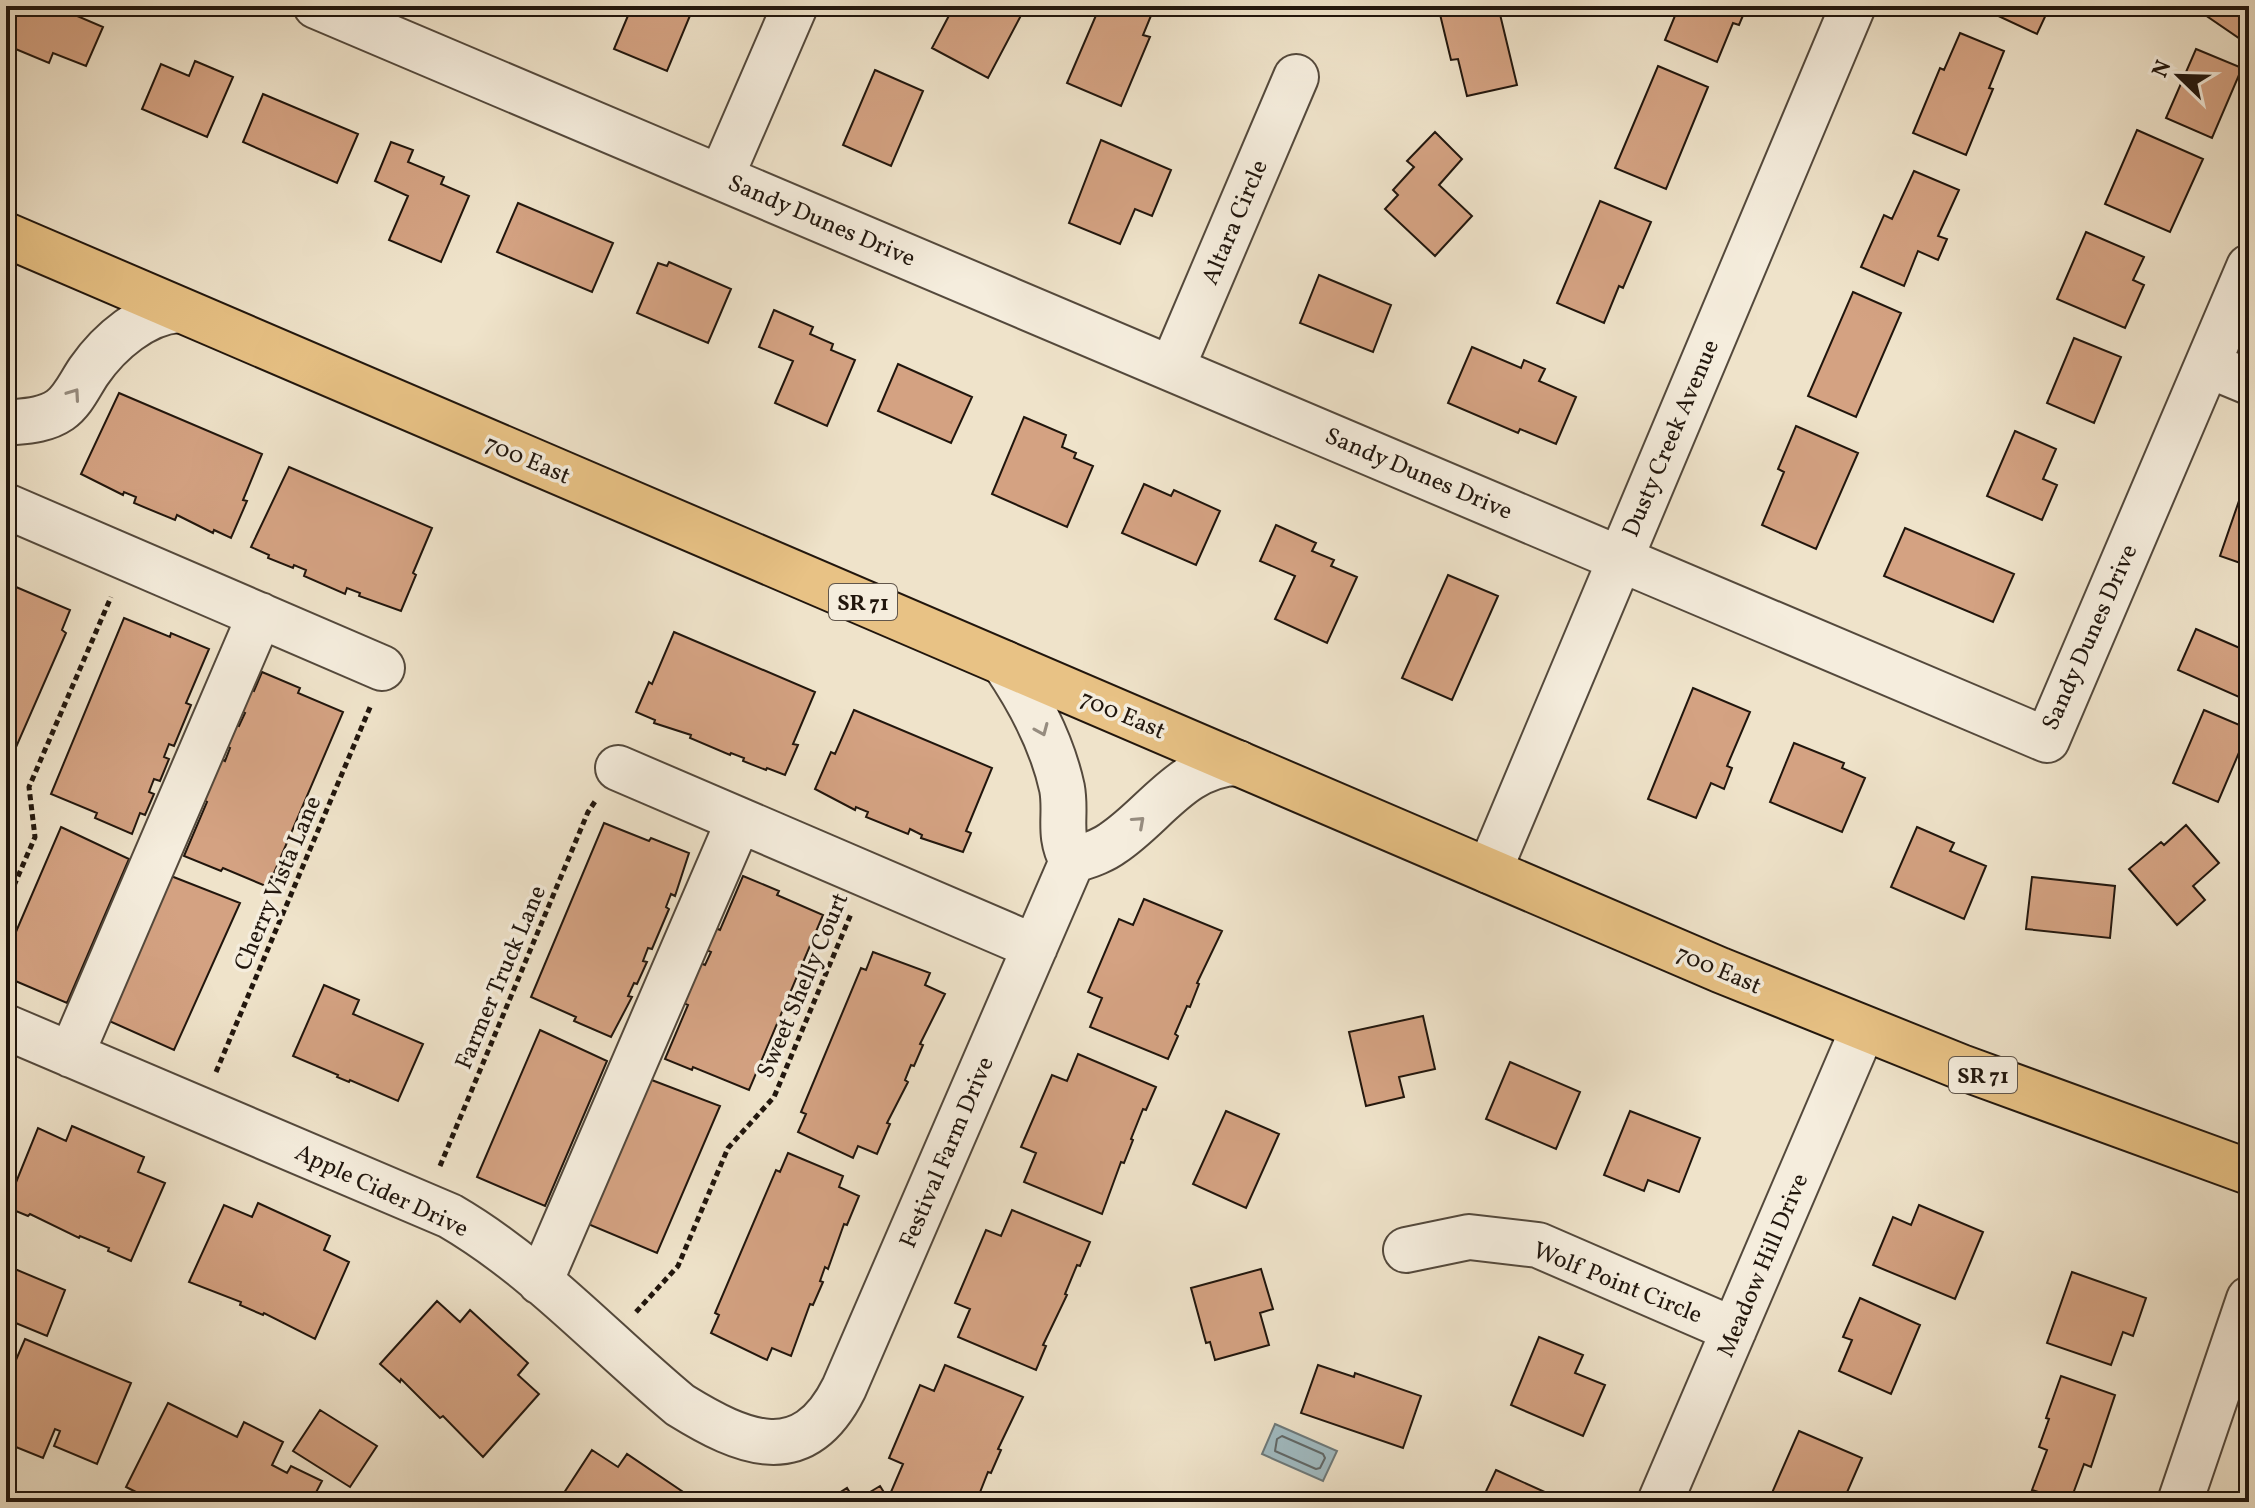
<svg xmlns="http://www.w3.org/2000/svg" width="2255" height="1508" viewBox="0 0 2255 1508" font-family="Vollkorn,serif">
	<rect width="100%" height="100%" fill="#efe3ca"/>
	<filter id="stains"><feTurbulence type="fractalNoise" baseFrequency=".0025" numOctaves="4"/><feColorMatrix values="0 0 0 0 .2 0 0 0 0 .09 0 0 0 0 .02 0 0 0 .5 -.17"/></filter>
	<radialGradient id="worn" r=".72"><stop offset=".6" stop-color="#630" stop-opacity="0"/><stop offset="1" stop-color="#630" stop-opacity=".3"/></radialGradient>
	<!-- water -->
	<path fill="#a0bbc2" stroke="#6d797a" stroke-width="2" d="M 1275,1424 L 1337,1451 L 1323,1481 L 1262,1454 Z"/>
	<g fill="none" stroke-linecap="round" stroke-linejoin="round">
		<!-- shore -->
		<path stroke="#606868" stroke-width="2" d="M 1282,1436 L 1323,1454 L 1325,1458 L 1320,1468 L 1316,1469 L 1275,1451 L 1277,1439 Z"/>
	</g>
	<!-- building -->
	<path fill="#d4a282" stroke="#21160d" stroke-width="2" d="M 6,6 L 54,6 L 103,27 L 86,66 L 53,53 L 49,63 L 6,45 Z
		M 632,6 L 694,6 L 667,71 L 614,49 Z
		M 954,6 L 959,9 L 960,6 L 1026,6 L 988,78 L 932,48 Z
		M 1100,6 L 1155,6 L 1143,35 L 1150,37 L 1121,106 L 1067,83 Z
		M 1438,6 L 1498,6 L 1517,85 L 1467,96 L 1458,59 L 1451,60 Z
		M 1679,6 L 1747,6 L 1739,25 L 1733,23 L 1717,62 L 1665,40 Z
		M 1977,6 L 2050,6 L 2037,34 Z
		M 2192,6 L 2249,6 L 2249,45 Z
		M 1960,33 L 2004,51 L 1989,88 L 1993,89 L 1966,155 L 1913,133 L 1940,68 L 1944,70 Z
		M 2196,49 L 2242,68 L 2212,138 L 2166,118 Z
		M 195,61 L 233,77 L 207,137 L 142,109 L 161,64 L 189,76 Z
		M 1658,66 L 1708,87 L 1666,189 L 1615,168 Z
		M 875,70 L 923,91 L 891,166 L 843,145 Z
		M 263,94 L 358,134 L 337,183 L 243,142 Z
		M 2137,130 L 2203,159 L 2170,232 L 2105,204 Z
		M 1435,132 L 1462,159 L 1439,185 L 1472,216 L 1435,256 L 1385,209 L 1398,195 L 1393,190 L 1414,167 L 1407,161 Z
		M 1101,140 L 1171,170 L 1152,216 L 1135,209 L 1120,244 L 1069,223 Z
		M 391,142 L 413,150 L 408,162 L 444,177 L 441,184 L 469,196 L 441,262 L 389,240 L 408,196 L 375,181 Z
		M 1914,171 L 1959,190 L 1938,236 L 1947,239 L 1938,260 L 1918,251 L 1904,286 L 1861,267 L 1884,215 L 1892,219 Z
		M 1600,201 L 1651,222 L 1623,288 L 1619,286 L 1604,323 L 1557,303 Z
		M 518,203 L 613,243 L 592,292 L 497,252 Z
		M 2086,232 L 2144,257 L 2133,280 L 2144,285 L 2125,328 L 2057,299 Z
		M 669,262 L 731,289 L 708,343 L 637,313 L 658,263 L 667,266 Z
		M 1319,275 L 1391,305 L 1373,352 L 1300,323 Z
		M 1853,292 L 1901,313 L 1856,417 L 1808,396 Z
		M 774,310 L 813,327 L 810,334 L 833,344 L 831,350 L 855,360 L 827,426 L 775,403 L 793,361 L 759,347 Z
		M 2074,338 L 2121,357 L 2094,423 L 2047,403 Z
		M 1472,347 L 1521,368 L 1524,360 L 1545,369 L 1539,381 L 1576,397 L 1556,444 L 1520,429 L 1518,433 L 1448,403 Z
		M 898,364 L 972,397 L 951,443 L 878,411 Z
		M 119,393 L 262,454 L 243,500 L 247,501 L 231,538 L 214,530 L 213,533 L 177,515 L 175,520 L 134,503 L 136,497 L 124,492 L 123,495 L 81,474 Z
		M 1024,417 L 1066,435 L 1062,447 L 1076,453 L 1074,458 L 1093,466 L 1067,527 L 992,494 Z
		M 1796,426 L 1858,453 L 1816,549 L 1762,525 L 1784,472 L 1778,469 Z
		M 2015,431 L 2056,449 L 2043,479 L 2057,485 L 2042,520 L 1987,496 Z
		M 289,467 L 432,528 L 413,573 L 416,575 L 401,611 L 359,596 L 360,593 L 347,588 L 345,594 L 304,576 L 306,570 L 294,565 L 293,568 L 268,558 L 269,555 L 251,547 Z
		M 1144,484 L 1171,496 L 1174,490 L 1220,511 L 1196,565 L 1122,533 Z
		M 2241,495 L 2249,498 L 2249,566 L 2220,556 Z
		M 1276,525 L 1316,543 L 1312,551 L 1334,560 L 1331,566 L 1357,577 L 1327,643 L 1275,619 L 1295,576 L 1260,561 Z
		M 1905,528 L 2014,574 L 1993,622 L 1884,576 Z
		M 1448,575 L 1498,596 L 1452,700 L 1402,678 Z
		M 9,584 L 70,610 L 62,630 L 66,633 L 6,770 L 6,591 Z
		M 124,618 L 170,637 L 171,633 L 209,649 L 186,703 L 191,705 L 174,746 L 169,744 L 164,757 L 169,759 L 160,781 L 154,779 L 149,792 L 154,794 L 145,815 L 140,813 L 132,834 L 95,818 L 97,813 L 51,794 Z
		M 2196,629 L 2249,652 L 2249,674 L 2239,697 L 2178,670 Z
		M 674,632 L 815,692 L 793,744 L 798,745 L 785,775 L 767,768 L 766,770 L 743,761 L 744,758 L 731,753 L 730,755 L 690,738 L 691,735 L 654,723 L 655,720 L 636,712 L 649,682 L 652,684 Z
		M 262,672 L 300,688 L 298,693 L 343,712 L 268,887 L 223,868 L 221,871 L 184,856 L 207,802 L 202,799 L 219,758 L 225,761 L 230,748 L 225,746 L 234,724 L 239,726 L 245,713 L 240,711 L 249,689 L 254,691 Z
		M 1693,688 L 1750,712 L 1727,766 L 1732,768 L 1724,789 L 1711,783 L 1696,818 L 1648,799 Z
		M 854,710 L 992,768 L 966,831 L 971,833 L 963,852 L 921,838 L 922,835 L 910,829 L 908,834 L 866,817 L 868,812 L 856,807 L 855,810 L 815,789 L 831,752 L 835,754 Z
		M 2204,710 L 2249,729 L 2218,802 L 2173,783 Z
		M 1794,743 L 1844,763 L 1842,768 L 1865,778 L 1842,832 L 1770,802 Z
		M 604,823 L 649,841 L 651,838 L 689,853 L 675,896 L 671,894 L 666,907 L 669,909 L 652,949 L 648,948 L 643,961 L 647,962 L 637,984 L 634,983 L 628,996 L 632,997 L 611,1037 L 574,1021 L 576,1017 L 531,997 Z
		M 2186,825 L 2219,863 L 2193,886 L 2205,900 L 2177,925 L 2129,869 L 2161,842 L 2164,845 Z
		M 61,827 L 129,859 L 67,1003 L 6,977 L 6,955 Z
		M 1917,827 L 1954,843 L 1950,851 L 1986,866 L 1964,919 L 1891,887 Z
		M 171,876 L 240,903 L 174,1050 L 107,1020 Z
		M 743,876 L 779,891 L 777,895 L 823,915 L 749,1090 L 693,1067 L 692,1070 L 665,1059 L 688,1005 L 683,1003 L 700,963 L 705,965 L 711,952 L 706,950 L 715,928 L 720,930 Z
		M 2032,877 L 2115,886 L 2110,938 L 2026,929 Z
		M 1144,899 L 1222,931 L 1197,983 L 1199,984 L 1190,1007 L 1187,1006 L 1175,1034 L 1178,1036 L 1168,1059 L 1090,1027 L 1102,998 L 1088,992 L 1119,919 L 1133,925 Z
		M 873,952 L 930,973 L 925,985 L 945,994 L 920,1044 L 923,1045 L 914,1066 L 911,1065 L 905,1080 L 908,1082 L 887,1123 L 890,1124 L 877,1154 L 858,1146 L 853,1158 L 798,1132 L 806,1114 L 801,1112 L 861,968 L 866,970 Z
		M 324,985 L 359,1000 L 353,1014 L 423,1044 L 398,1101 L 350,1080 L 349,1082 L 337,1077 L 338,1075 L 293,1056 Z
		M 1423,1016 L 1435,1069 L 1399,1077 L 1404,1097 L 1366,1106 L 1349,1032 Z
		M 540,1030 L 607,1061 L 545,1206 L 477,1177 Z
		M 1078,1054 L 1156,1087 L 1146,1110 L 1143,1109 L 1131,1139 L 1133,1140 L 1124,1163 L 1121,1162 L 1102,1214 L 1024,1182 L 1036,1153 L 1021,1147 L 1052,1075 L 1067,1081 Z
		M 1510,1062 L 1580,1092 L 1556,1149 L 1486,1119 Z
		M 649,1079 L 720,1106 L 657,1253 L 588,1224 Z
		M 1226,1111 L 1279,1134 L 1246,1208 L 1193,1184 Z
		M 1630,1111 L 1700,1138 L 1679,1192 L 1648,1180 L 1644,1191 L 1604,1175 Z
		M 72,1126 L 144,1157 L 138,1172 L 165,1183 L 131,1261 L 108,1251 L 109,1248 L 80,1236 L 79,1238 L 30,1214 L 28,1216 L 6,1207 L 38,1128 L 66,1141 Z
		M 788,1153 L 843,1176 L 839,1187 L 859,1196 L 847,1225 L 844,1224 L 828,1269 L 825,1267 L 820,1281 L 823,1282 L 813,1305 L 810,1304 L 791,1356 L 772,1348 L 767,1360 L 711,1333 L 719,1315 L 715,1313 L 776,1170 L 780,1172 Z
		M 258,1203 L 330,1236 L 324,1250 L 349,1262 L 315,1339 L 264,1313 L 263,1315 L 240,1305 L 241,1302 L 189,1282 L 224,1205 L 252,1217 Z
		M 1919,1205 L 1983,1232 L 1955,1299 L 1873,1265 L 1893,1217 L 1911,1225 Z
		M 1012,1210 L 1090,1242 L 1080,1266 L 1077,1265 L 1065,1294 L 1067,1295 L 1043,1345 L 1046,1346 L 1036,1370 L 958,1337 L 970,1309 L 955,1303 L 986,1230 L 1001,1236 Z
		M 10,1267 L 65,1290 L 47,1336 L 6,1319 L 6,1276 Z
		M 1261,1269 L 1273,1309 L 1260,1313 L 1269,1345 L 1215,1360 L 1210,1342 L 1206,1343 L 1191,1288 Z
		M 2072,1272 L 2146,1298 L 2133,1336 L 2123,1332 L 2111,1365 L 2047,1343 Z
		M 1860,1298 L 1920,1325 L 1891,1394 L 1839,1371 L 1852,1340 L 1843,1337 Z
		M 437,1301 L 460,1322 L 470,1310 L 528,1363 L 518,1375 L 539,1394 L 483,1457 L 443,1416 L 440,1418 L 401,1379 L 400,1382 L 380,1364 Z
		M 1539,1337 L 1583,1355 L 1575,1373 L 1605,1385 L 1583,1436 L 1511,1405 Z
		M 25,1339 L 131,1383 L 97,1464 L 54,1446 L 60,1431 L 55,1429 L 43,1458 L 6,1443 L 6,1383 Z
		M 945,1365 L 1023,1397 L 998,1449 L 1001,1450 L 991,1473 L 988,1472 L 977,1500 L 979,1502 L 915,1502 L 891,1492 L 903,1464 L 889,1458 L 920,1385 L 934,1391 Z
		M 1318,1365 L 1354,1377 L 1355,1373 L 1421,1396 L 1403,1448 L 1301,1413 Z
		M 2061,1376 L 2115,1395 L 2091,1467 L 2084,1464 L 2070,1502 L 2032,1490 L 2047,1450 L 2039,1447 L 2049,1419 L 2046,1418 Z
		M 168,1403 L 237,1437 L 244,1422 L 283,1442 L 272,1465 L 287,1473 L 291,1466 L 322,1481 L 311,1502 L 156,1502 L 126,1487 Z
		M 320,1410 L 377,1446 L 350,1487 L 293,1451 Z
		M 1799,1431 L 1862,1458 L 1845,1497 L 1839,1494 L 1836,1502 L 1768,1502 Z
		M 592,1450 L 618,1467 L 627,1454 L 692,1498 L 689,1502 L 558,1502 Z
		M 1496,1470 L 1556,1497 L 1554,1502 L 1481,1502 Z
		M 880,1486 L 890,1502 L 825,1502 L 847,1488 L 855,1501 Z
		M 1200,1494 L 1205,1502 L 1185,1502 Z"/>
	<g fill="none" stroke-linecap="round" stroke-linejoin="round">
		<defs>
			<path id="minor" d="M 316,6 L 2047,740 L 2249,267
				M 721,177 L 795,6
				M 2208,365 L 2249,382
				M 1172,368 L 1296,77
				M 6,423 C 24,421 44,421 60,410 C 73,401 80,384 89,371 C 109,342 144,312 179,310
				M 6,506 L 382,668
				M 1004,663 C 1030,701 1052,742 1062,788 C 1067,815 1057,834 1072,861
				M 618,768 L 1035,947
				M 1489,871 L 1853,6
				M 6,1027 L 450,1216 C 536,1266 604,1342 680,1405 C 743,1444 803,1470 844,1388 L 1072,861 C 1086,856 1101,852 1113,843 C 1155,815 1183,764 1238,763
				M 71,1055 L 260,615
				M 1406,1250 L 1469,1237 L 1538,1245 L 1734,1330
				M 540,1282 L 739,820
				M 1660,1502 L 1863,1029
				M 2180,1502 L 2249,1299"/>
			<path id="major" d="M 6,235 L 1720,970 L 1961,1067 L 2249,1172"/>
		</defs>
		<!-- minor casing -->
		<use href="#minor" stroke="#54493c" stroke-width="48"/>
		<!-- major casing -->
		<use href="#major" stroke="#21160d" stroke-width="48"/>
		<!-- path -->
		<path stroke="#21160d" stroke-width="5" stroke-dasharray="6 4" stroke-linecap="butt" d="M 6,904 L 35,837 L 29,787 L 111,597
			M 216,1072 L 371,705
			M 440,1166 L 588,812 L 596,800
			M 636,1312 L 678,1266 L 728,1148 L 774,1097 L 851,914"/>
		<!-- minor -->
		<use href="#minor" stroke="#f5eddd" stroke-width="44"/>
		<!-- major -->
		<use href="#major" stroke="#e8c285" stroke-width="44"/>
	</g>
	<!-- one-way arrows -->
	<defs><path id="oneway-chevron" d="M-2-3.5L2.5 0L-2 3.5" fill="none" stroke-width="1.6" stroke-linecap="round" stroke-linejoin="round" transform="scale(2)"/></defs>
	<g stroke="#968c7f">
		<use href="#oneway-chevron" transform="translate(74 394) rotate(-55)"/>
		<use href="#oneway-chevron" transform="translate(1042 730) rotate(67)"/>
		<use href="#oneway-chevron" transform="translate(1139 822) rotate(-42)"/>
	</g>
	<g text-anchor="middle" stroke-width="7" stroke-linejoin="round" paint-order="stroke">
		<!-- shield labels -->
		<g fill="#f5eddd" stroke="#61564b" stroke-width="2">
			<rect x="829" y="584" width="68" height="36" rx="6"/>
			<rect x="1949" y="1057" width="68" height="36" rx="6"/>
		</g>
		<g font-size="22" font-weight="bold" fill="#21160d">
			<text x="863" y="610">SR 71</text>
			<text x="1983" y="1083">SR 71</text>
		</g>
		<!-- street labels -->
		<g font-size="24" fill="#21160d" stroke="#f5eddd">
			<text transform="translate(822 220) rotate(23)" y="8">Sandy Dunes Drive</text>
			<text transform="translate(1234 222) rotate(-67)" y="8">Altara Circle</text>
			<text transform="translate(1670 438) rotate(-67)" y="8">Dusty Creek Avenue</text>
			<text transform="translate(528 459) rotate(23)" y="8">700 East</text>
			<text transform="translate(1419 473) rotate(23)" y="8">Sandy Dunes Drive</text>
			<text transform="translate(2089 637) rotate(-66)" y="8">Sandy Dunes Drive</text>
			<text transform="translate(1123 714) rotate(23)" y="8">700 East</text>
			<text transform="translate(277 883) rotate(-67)" y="8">Cherry Vista Lane</text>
			<text transform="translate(1719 969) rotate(23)" y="8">700 East</text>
			<text transform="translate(500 977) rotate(-67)" y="8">Farmer Truck Lane</text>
			<text transform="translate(802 985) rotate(-67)" y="8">Sweet Shelly Court</text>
			<text transform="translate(946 1152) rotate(-67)" y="8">Festival Farm Drive</text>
			<text transform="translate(382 1190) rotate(25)" y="8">Apple Cider Drive</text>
			<text transform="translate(1762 1265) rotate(-67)" y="8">Meadow Hill Drive</text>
			<text transform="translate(1618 1282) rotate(22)" y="8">Wolf Point Circle</text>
		</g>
	</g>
	<!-- margin -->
	<rect width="2255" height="1508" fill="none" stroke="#efe3ca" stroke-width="32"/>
	<rect x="8" y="8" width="2239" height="1492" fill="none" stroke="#21160d" stroke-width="4"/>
	<rect x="16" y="16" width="2223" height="1476" fill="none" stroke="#21160d" stroke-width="2"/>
	<!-- north arrow -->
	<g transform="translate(2179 76) rotate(293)" stroke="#f5eddd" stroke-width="6" paint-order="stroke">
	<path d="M0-6L14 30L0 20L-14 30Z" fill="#21160d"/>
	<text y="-12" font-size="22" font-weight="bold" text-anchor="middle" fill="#21160d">N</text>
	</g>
	<rect width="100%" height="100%" filter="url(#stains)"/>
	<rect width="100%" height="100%" fill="url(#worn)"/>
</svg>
